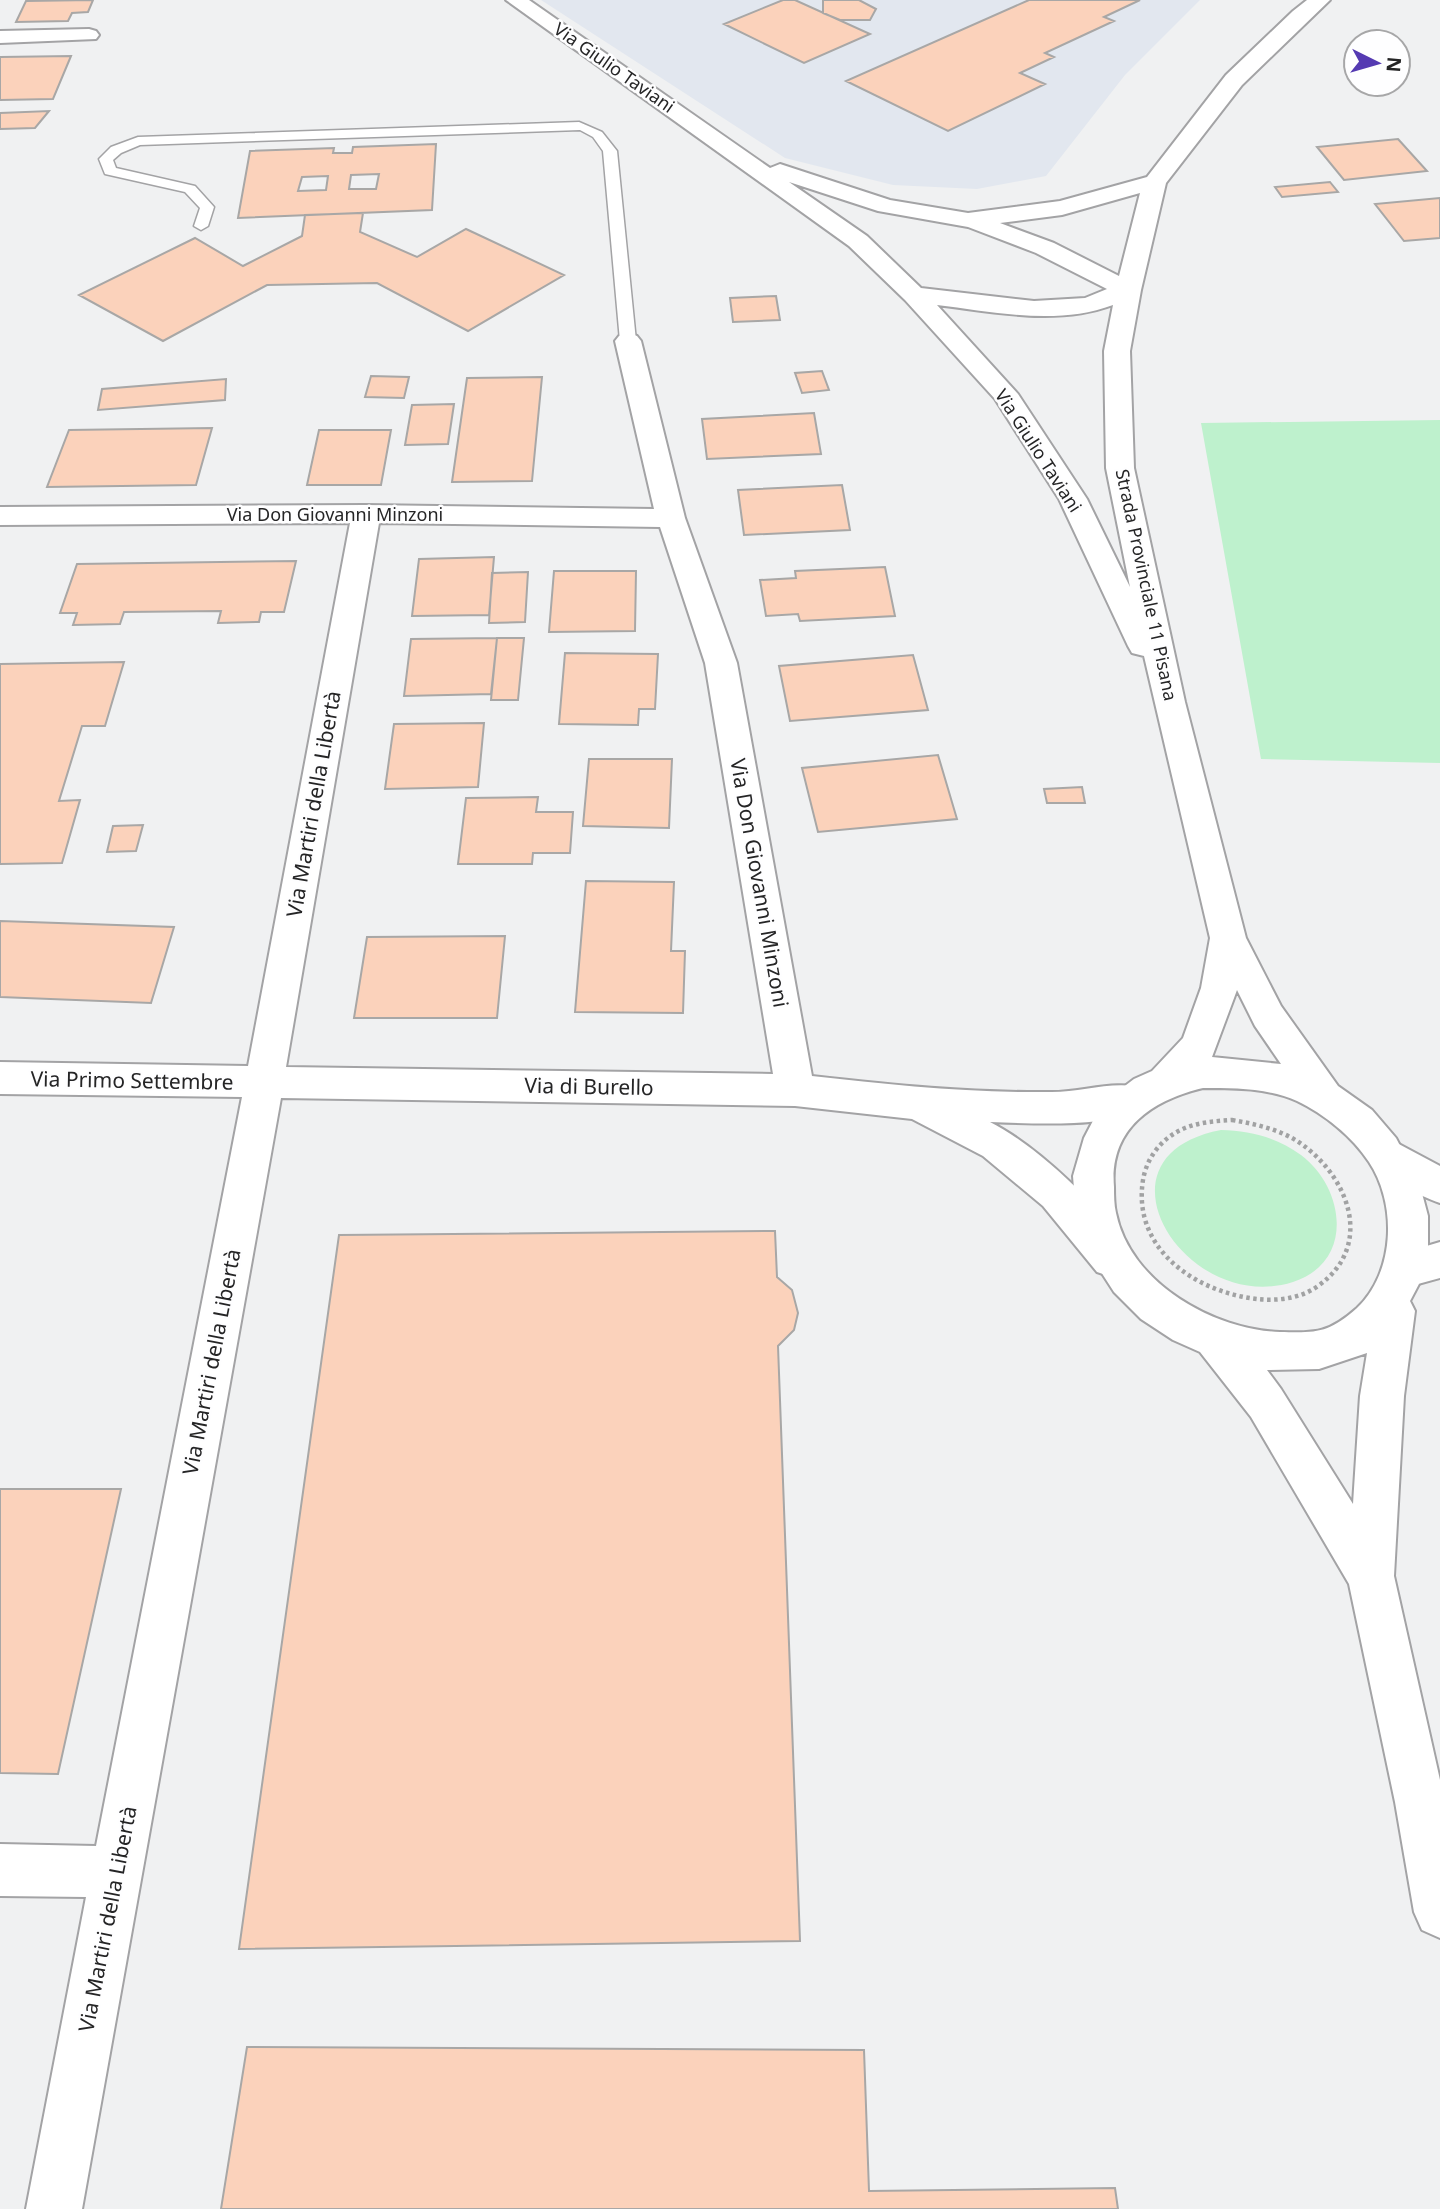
<svg xmlns="http://www.w3.org/2000/svg" width="1440" height="2209" viewBox="0 0 1440 2209" font-family="'Noto Sans',sans-serif">
	<rect width="100%" height="100%" fill="#f0f1f2"/>
	<!-- built -->
	<path fill="#e2e7ef" d="M 541,0 L 1200,0 L 1125,75 L 1046,176 L 977,189 L 893,185 L 785,158 Z"/>
	<!-- green -->
	<path fill="#bef1cd" d="M 1440,420 L 1440,763 L 1261,759 L 1201,423 Z
		M 1221,1130 C 1250,1131 1277,1137 1301,1155 C 1345,1188 1355,1262 1293,1282 C 1186,1316 1084,1156 1221,1130 Z"/>
	<!-- building -->
	<path fill="#fbd2bb" stroke="#a8a7a6" stroke-width="2" fill-rule="evenodd" d="M 93,0 L 88,12 L 72,13 L 68,21 L 16,22 L 26,1 Z
		M 783,0 L 795,0 L 870,34 L 804,63 L 724,24 Z
		M 823,0 L 859,0 L 876,9 L 870,20 L 840,20 L 823,13 Z
		M 1029,0 L 1140,0 L 1104,17 L 1114,21 L 1045,53 L 1054,57 L 1020,73 L 1045,84 L 948,131 L 846,81 Z
		M 71,56 L 53,99 L 0,100 L 0,57 Z
		M 49,111 L 35,128 L 0,129 L 0,113 Z
		M 1398,139 L 1427,171 L 1344,180 L 1317,147 Z
		M 436,144 L 432,210 L 238,218 L 250,151 L 334,148 L 333,153 L 352,153 L 353,147 ZM 379,174 L 376,189 L 349,189 L 351,175 ZM 328,176 L 326,190 L 298,191 L 302,177 Z
		M 1330,182 L 1338,192 L 1282,197 L 1275,187 Z
		M 1440,198 L 1440,238 L 1404,241 L 1375,204 Z
		M 363,213 L 360,232 L 417,257 L 466,229 L 564,275 L 468,331 L 377,283 L 267,285 L 163,341 L 79,295 L 195,238 L 243,266 L 302,236 L 305,215 Z
		M 776,296 L 780,320 L 733,322 L 730,298 Z
		M 822,371 L 829,390 L 802,393 L 795,373 Z
		M 371,376 L 409,377 L 404,398 L 365,397 Z
		M 542,377 L 532,481 L 452,482 L 467,378 Z
		M 226,379 L 225,400 L 98,410 L 102,389 Z
		M 454,404 L 448,444 L 405,445 L 412,405 Z
		M 814,413 L 821,454 L 707,459 L 702,419 Z
		M 212,428 L 196,485 L 47,487 L 69,430 Z
		M 319,430 L 391,430 L 381,485 L 307,485 Z
		M 842,485 L 850,530 L 744,535 L 738,490 Z
		M 494,557 L 489,615 L 412,616 L 419,559 Z
		M 296,561 L 284,612 L 261,612 L 259,622 L 218,623 L 221,611 L 124,612 L 120,624 L 73,625 L 77,613 L 60,613 L 77,564 Z
		M 885,567 L 895,616 L 800,621 L 798,614 L 766,616 L 760,580 L 796,578 L 795,571 Z
		M 554,571 L 636,571 L 635,631 L 549,632 Z
		M 528,572 L 525,622 L 489,623 L 492,573 Z
		M 497,638 L 524,638 L 518,700 L 491,700 Z
		M 497,638 L 491,694 L 404,696 L 411,639 Z
		M 565,653 L 658,654 L 655,709 L 639,709 L 638,725 L 559,724 Z
		M 913,655 L 928,710 L 790,721 L 779,666 Z
		M 124,662 L 105,726 L 82,726 L 59,801 L 80,800 L 62,863 L 0,864 L 0,664 Z
		M 484,723 L 478,787 L 385,789 L 394,724 Z
		M 938,755 L 957,819 L 818,832 L 802,768 Z
		M 589,759 L 672,759 L 669,828 L 583,826 Z
		M 1082,787 L 1085,803 L 1047,803 L 1044,789 Z
		M 538,797 L 536,812 L 573,812 L 570,853 L 533,853 L 532,864 L 458,864 L 466,798 Z
		M 143,825 L 136,851 L 107,852 L 113,826 Z
		M 586,881 L 674,882 L 671,951 L 685,951 L 683,1013 L 575,1012 Z
		M 0,921 L 174,927 L 151,1003 L 0,997 Z
		M 505,936 L 497,1018 L 354,1018 L 367,937 Z
		M 775,1231 L 777,1277 L 792,1290 L 798,1313 L 794,1330 L 778,1346 L 800,1941 L 239,1949 L 339,1235 Z
		M 0,1489 L 121,1489 L 58,1774 L 0,1773 Z
		M 247,2047 L 864,2050 L 869,2191 L 1115,2188 L 1118,2209 L 221,2209 Z"/>
	<g fill="none" stroke-linecap="round" stroke-linejoin="round">
		<defs>
			<path id="service" d="M 579,122 L 602,132 L 617,151 L 636,341 L 628,346 L 620,341 L 603,151 L 593,137 L 580,130 L 140,145 L 121,153 L 113,160 L 116,168 L 195,186 L 214,207 L 208,226 L 201,230 L 194,226 L 200,208 L 185,192 L 105,174 L 99,159 L 111,147 L 138,137 Z"/>
			<path id="minor" d="M 89,29 L 96,31 L 99,35 L 96,39 L 0,43 L 0,31 Z
				M 628,333 L 637,336 L 641,341 L 685,518 L 737,663 L 812,1076 C 891,1085 971,1093 1052,1092 C 1083,1092 1117,1079 1147,1089 L 1152,1100 L 1147,1111 C 1100,1127 1039,1124 990,1122 C 1035,1144 1111,1214 1133,1259 L 1127,1272 L 1112,1277 L 1097,1272 L 1043,1206 L 983,1156 L 912,1119 L 795,1106 L 281,1098 L 82,2209 L 26,2209 L 86,1897 L 0,1896 L 0,1844 L 96,1846 L 242,1097 L 0,1094 L 0,1062 L 248,1066 L 350,523 L 0,525 L 0,507 L 366,505 L 654,509 L 615,341 L 619,336 ZM 379,523 L 660,527 L 705,663 L 773,1074 L 286,1067 Z
				M 1395,1142 L 1440,1166 L 1440,1203 C 1418,1195 1386,1180 1375,1159 L 1381,1147 Z
				M 1440,1242 L 1440,1278 L 1418,1284 L 1403,1279 L 1397,1266 L 1403,1253 Z"/>
			<path id="secondary" d="M 506,0 L 529,0 L 770,168 L 780,164 L 890,200 L 968,213 L 1060,201 L 1147,177 L 1226,75 L 1293,11 L 1307,0 L 1330,0 L 1242,85 L 1166,183 L 1141,290 L 1130,351 L 1134,468 L 1185,702 L 1246,938 L 1281,1006 L 1338,1086 L 1372,1110 L 1396,1138 L 1419,1182 L 1428,1216 L 1428,1250 L 1420,1282 L 1410,1301 L 1415,1311 L 1404,1396 L 1394,1576 L 1440,1780 L 1440,1938 L 1422,1930 L 1414,1912 L 1395,1802 L 1349,1584 L 1251,1417 L 1200,1352 L 1173,1340 L 1141,1319 L 1114,1292 L 1094,1261 L 1076,1214 L 1073,1176 L 1084,1138 L 1096,1115 L 1113,1095 L 1134,1079 L 1152,1071 L 1183,1038 L 1201,988 L 1210,938 L 1144,656 L 1132,653 L 1128,646 L 1059,499 L 995,399 L 905,300 L 849,246 ZM 789,182 L 878,211 L 968,227 L 1036,253 L 1107,289 L 1085,298 L 1034,301 L 921,288 L 867,236 ZM 1140,193 L 1119,276 L 1054,243 L 1000,223 L 1062,215 ZM 937,305 C 995,312 1057,326 1113,305 L 1104,351 L 1106,468 L 1130,587 L 1087,499 L 1018,394 ZM 1237,990 L 1255,1026 L 1281,1064 L 1212,1057 ZM 1203,1088 C 1234,1088 1268,1088 1297,1101 C 1324,1114 1352,1136 1369,1162 C 1397,1204 1395,1272 1357,1308 C 1329,1333 1317,1333 1280,1332 C 1214,1330 1130,1283 1116,1213 C 1114,1205 1114,1195 1114,1187 C 1109,1128 1153,1100 1203,1088 ZM 1367,1353 L 1360,1396 L 1353,1504 L 1281,1389 L 1267,1370 L 1319,1369 Z"/>
		</defs>
		<!-- service casing -->
		<use href="#service" stroke="#a3a3a5" stroke-width="3"/>
		<!-- minor casing -->
		<use href="#minor" stroke="#a3a3a5" stroke-width="4"/>
		<!-- secondary casing -->
		<use href="#secondary" stroke="#a3a3a5" stroke-width="4"/>
		<!-- path -->
		<path stroke="#a1a2a3" stroke-width="4.5" stroke-dasharray="3.5 3.5" stroke-linecap="butt" d="M 1232,1120 C 1255,1124 1278,1129 1297,1141 C 1348,1174 1376,1245 1318,1286 C 1300,1299 1277,1301 1257,1299 C 1194,1292 1132,1248 1143,1180 C 1147,1156 1163,1137 1185,1128 C 1200,1122 1216,1121 1232,1120 Z"/>
		<!-- service -->
		<use href="#service" fill="#fff" fill-rule="evenodd"/>
		<!-- minor -->
		<use href="#minor" fill="#fff" fill-rule="evenodd"/>
		<!-- secondary -->
		<use href="#secondary" fill="#fff" fill-rule="evenodd"/>
	</g>
	<g text-anchor="middle" stroke-width="5" stroke-linejoin="round" paint-order="stroke">
		<!-- far-street labels -->
		<g font-size="18" fill="#252526" stroke="#fefeff">
			<text transform="translate(614 68) rotate(35)" y="6">Via Giulio Taviani</text>
			<text transform="translate(1038 451) rotate(57)" y="6">Via Giulio Taviani</text>
			<text x="335" y="521">Via Don Giovanni Minzoni</text>
			<text transform="translate(1146 585) rotate(78)" y="6">Strada Provinciale 11 Pisana</text>
		</g>
		<!-- street labels -->
		<g font-size="21" fill="#252526" stroke="#fefeff">
			<text transform="translate(314 804) rotate(-80)" y="7">Via Martiri della Libertà</text>
			<text transform="translate(759 883) rotate(80)" y="7">Via Don Giovanni Minzoni</text>
			<text transform="translate(132 1081) rotate(1)" y="7">Via Primo Settembre</text>
			<text transform="translate(589 1087) rotate(1)" y="7">Via di Burello</text>
			<text transform="translate(212 1362) rotate(-79)" y="7">Via Martiri della Libertà</text>
			<text transform="translate(108 1919) rotate(-79)" y="7">Via Martiri della Libertà</text>
		</g>
	</g>
	<!-- north arrow -->
	<g transform="translate(1377 63) rotate(95)"><circle r="33" fill="#fefeff" stroke="#a7a7a8" stroke-width="2"/>
	<path d="M0-5L12 26L0 18L-12 26Z" fill="#553ab2"/>
	<text y="-10" font-size="19" font-weight="bold" text-anchor="middle" fill="#252526">N</text>
	</g>
</svg>
